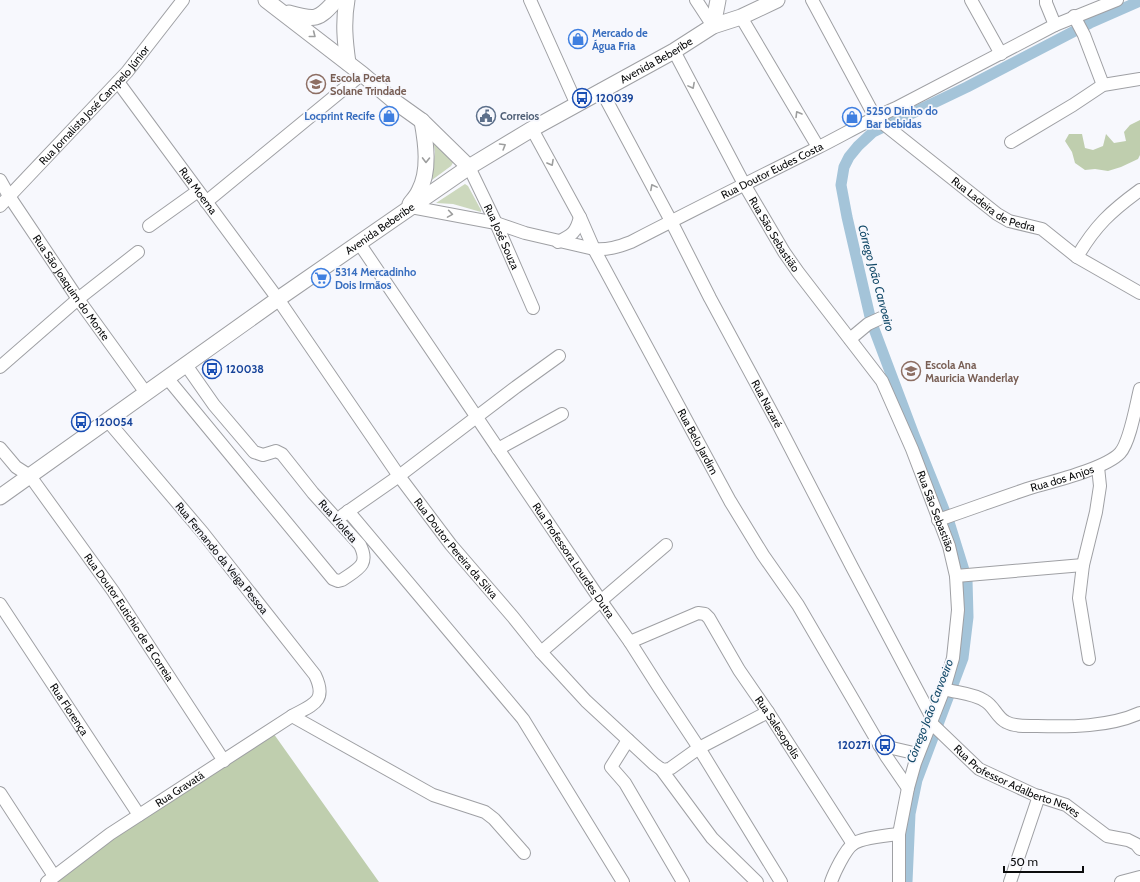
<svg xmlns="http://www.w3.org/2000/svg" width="1140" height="882" viewBox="0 0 1140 882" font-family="Cabin,sans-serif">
	<rect width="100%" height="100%" fill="#f7f8fd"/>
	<!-- green -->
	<path fill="#ccd8bd" d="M 433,139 L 454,161 L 451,166 L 432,180 L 435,152 Z
		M 465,184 L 468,186 L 481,210 L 481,212 L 453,204 L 436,203 Z"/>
	<!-- forest -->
	<path fill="#bfceae" d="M 1140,120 L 1140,155 L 1138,159 L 1121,167 L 1108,171 L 1095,169 L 1085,170 L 1075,163 L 1072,152 L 1065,141 L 1069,134 L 1082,134 L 1085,148 L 1093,150 L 1103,146 L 1106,134 L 1114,143 L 1126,141 L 1124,132 L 1130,125 Z
		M 271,730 L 379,882 L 47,882 Z"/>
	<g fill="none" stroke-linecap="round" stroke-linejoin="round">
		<!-- canal -->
		<path stroke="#a4c4d9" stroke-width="11" d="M 907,882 L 910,814 L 917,780 L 963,658 L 968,617 L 967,580 L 949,522 L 914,435 L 871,321 L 847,217 L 841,185 L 844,167 L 849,157 L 858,146 L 873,132 L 967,87 L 1090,23 L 1140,1"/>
		<defs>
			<g id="minor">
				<path d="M 530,0 L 577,105"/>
				<path d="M 696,0 L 713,26"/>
				<path id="s1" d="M 812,0 L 875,117 L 997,214 L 1009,221 L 1042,229 L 1077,257 L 1140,293"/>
				<path d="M 971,0 L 1001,54"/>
				<path d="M 1046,0 L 1046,3 L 1055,25"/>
				<path d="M 1074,16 L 1084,35 L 1103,85"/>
				<path d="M 741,17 L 818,147"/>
				<path id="s2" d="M 674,51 L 744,184 L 784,252 L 798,272 L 882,381 L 912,449 L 949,546 L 956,576 L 958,610 L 953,658 L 944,689 L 915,763 L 908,788 L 899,834 L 899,882"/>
				<path id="s3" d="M 118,82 L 278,299 L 399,476 L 451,545 L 513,617 L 541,652 L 586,701 L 654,764 L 661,769 L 666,770 L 671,768 L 699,748 L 768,712"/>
				<path id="s4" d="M 601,90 L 671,221 L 710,298 L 778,424 L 852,567 L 932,718"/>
				<path id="s5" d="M 532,129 L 580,217 L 594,249 L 730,501 L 763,555 L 798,605 L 886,756 L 908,788"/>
				<path d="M 1011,142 L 1073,105 L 1103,85 L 1140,79"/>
				<path id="s6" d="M 469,167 L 496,223 L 533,308"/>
				<path id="s7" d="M 0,180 L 9,196 L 78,299 L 146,393"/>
				<path d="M 206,202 L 362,74"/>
				<path id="s8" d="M 0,206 L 127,72 L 183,0"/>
				<path id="s9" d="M 411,207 L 496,223 L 525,233 L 594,249 C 608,250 618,247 631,242 C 693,210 755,179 817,148 C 843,135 868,120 896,108 L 1055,25 L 1117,0"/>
				<path d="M 149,226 L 198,191"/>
				<path d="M 558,242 C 572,235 576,233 580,217"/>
				<path id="s10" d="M 359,243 L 601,601 L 630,642 L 658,686 L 699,748 L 781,882"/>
				<path d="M 1077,257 C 1095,226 1111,211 1140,190"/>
				<path d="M 850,339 L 868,324 L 881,318"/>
				<path d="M 0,367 L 78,299 L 138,252"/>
				<path d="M 168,379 L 333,579 L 338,581 L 342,580 C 358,569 370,565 360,545 L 313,493 L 282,454 L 276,451 L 263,455 L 254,452 L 214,405 L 186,365"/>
				<path id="s11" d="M 0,448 L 16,467 L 30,476 L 113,591 L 224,761"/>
				<path d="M 498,449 L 562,414"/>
				<path d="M 348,511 L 523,719 L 623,882"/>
				<path d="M 343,515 L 399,476 L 516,387 L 559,356"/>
				<path id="s12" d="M 938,520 C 968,510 997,499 1027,489 C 1050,482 1105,469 1120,453 C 1130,442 1136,405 1140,389"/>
				<path d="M 956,576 L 1083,565"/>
				<path id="s13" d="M 0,604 L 139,815"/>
				<path id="s14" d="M 630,642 L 698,613 L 705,614 L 709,618 L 739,670 L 768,712 L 853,844"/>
				<path d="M 541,652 L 666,545"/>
				<path d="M 1089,659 L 1079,598 L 1083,565 L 1096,512 L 1100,486 L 1098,467"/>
				<path d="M 944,689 C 957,693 973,693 985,701 C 994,706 997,718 1006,722 C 1015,727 1027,726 1037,726 C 1070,727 1109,727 1140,713"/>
				<path d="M 292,716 L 433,795 L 485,812 L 494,819 L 524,853"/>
				<path id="s15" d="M 930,722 L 979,769 L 1035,795 L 1066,805 L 1107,836 L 1128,840 L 1136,844 L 1140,849"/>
				<path d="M 628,740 L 611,767 L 625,783 L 683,882"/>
				<path d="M 879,745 L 918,754"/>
				<path d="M 661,769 L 712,838 L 757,882"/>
				<path d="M 0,793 L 54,876"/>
				<path id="s16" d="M 47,882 L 110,834 L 292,716 C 312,705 328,702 315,675 L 203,533 L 107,420"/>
				<path d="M 831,882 C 834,873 845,850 853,844 C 861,838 889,835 899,834"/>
				<path d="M 1010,882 L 1039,796"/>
				<path d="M 1121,882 L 1140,877"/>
			</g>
			<g id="major">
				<path d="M 266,0 L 362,74 L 394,101 L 422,121 L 469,167"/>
				<path d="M 347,0 C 343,22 345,42 348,63"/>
				<path d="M 289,13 C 315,20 318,21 336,0"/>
				<path d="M 713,26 L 718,0"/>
				<path d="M 410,204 C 413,200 417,196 419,191 C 430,171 426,143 422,121"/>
				<path id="s17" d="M 0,497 L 278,299 L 469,167 L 532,129 L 674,51 L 713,26 L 741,17 L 777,0"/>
			</g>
		</defs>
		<!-- minor casing -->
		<use href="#minor" stroke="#9fa0a4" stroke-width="14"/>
		<!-- major casing -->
		<use href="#major" stroke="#9fa0a4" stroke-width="17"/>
		<!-- minor -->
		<use href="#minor" stroke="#fff" stroke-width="12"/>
		<!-- major -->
		<use href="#major" stroke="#fff" stroke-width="15"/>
	</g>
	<!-- one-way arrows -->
	<defs><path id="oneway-chevron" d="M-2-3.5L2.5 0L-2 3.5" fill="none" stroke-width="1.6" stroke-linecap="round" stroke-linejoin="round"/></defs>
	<g stroke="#9d9e9e">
		<use href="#oneway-chevron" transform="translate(313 35) rotate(38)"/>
		<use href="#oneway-chevron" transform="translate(692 86) rotate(62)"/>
		<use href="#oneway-chevron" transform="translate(798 114) rotate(-121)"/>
		<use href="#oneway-chevron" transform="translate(503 146) rotate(-31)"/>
		<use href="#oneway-chevron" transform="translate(426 160) rotate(91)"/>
		<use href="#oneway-chevron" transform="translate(551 163) rotate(61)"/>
		<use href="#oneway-chevron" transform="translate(653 187) rotate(-118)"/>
		<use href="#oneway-chevron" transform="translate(450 214) rotate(9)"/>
	</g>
	<!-- icons -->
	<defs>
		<symbol id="shop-ring" viewBox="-11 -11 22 22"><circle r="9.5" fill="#f7f8fd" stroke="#3f7fe0" stroke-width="1.5"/><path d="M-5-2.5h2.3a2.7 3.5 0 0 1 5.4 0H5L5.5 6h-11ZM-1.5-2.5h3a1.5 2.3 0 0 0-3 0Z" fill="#3f7fe0"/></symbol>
		<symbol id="school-ring" viewBox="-11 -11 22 22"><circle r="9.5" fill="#f7f8fd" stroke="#8d6e63" stroke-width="1.5"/><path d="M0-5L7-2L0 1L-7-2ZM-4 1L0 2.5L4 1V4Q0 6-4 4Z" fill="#8d6e63"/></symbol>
		<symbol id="bus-ring" viewBox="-11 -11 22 22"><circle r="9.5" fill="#f7f8fd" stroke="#1a4fb4" stroke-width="1.5"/><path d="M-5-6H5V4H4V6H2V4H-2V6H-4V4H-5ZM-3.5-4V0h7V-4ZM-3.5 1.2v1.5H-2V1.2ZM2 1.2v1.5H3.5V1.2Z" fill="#1a4fb4"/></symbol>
		<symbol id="civic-ring" viewBox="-11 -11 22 22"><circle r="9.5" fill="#f7f8fd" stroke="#5c6f8a" stroke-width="1.5"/><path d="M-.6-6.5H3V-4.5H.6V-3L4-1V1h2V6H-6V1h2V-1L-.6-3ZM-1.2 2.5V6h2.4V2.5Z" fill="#5c6f8a"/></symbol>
		<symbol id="supermarket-ring" viewBox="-11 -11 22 22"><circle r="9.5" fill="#f7f8fd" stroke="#3f7fe0" stroke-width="1.5"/><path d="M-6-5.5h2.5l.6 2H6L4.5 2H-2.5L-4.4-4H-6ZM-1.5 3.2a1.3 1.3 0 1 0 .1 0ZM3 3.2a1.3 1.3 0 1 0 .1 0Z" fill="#3f7fe0"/></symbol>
	</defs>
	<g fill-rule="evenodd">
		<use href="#shop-ring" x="567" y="28" width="22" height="22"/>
		<use href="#school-ring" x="305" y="73" width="22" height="22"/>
		<use href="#bus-ring" x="571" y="87" width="22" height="22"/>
		<use href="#shop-ring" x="378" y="105" width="22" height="22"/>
		<use href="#civic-ring" x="475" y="105" width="22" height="22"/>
		<use href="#shop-ring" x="841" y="106" width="22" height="22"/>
		<use href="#supermarket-ring" x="310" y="267" width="22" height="22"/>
		<use href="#bus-ring" x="201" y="358" width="22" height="22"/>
		<use href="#school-ring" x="900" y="360" width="22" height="22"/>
		<use href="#bus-ring" x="70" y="411" width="22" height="22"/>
		<use href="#bus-ring" x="874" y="734" width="22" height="22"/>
	</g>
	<g text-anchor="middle" stroke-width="3.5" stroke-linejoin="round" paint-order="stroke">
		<!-- shop labels -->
		<g font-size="11" font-weight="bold" fill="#366cbe" stroke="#f7f8fd" text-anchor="start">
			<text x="592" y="37">Mercado de<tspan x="592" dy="13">Água Fria</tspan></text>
			<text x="866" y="115">5250 Dinho do<tspan x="866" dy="13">Bar bebidas</tspan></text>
			<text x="375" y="120" text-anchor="end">Locprint Recife</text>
			<text x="335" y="276">5314 Mercadinho<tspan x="335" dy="13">Dois Irmãos</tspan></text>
		</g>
		<!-- street labels -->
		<g font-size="11" fill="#0b0c0d" stroke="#f7f8fd">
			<text dy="4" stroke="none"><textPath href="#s17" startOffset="789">Avenida Beberibe</textPath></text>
			<text dy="4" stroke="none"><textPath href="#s8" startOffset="138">Rua Jornalista José Campelo Júnior</textPath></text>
			<text dy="4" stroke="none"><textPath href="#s9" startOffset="384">Rua Doutor Eudes Costa</textPath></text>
			<text dy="4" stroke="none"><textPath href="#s3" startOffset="135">Rua Moema</textPath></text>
			<text dy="4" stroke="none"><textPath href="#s1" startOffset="281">Rua Ladeira de Pedra</textPath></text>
			<text dy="4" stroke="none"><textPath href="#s17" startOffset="465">Avenida Beberibe</textPath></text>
			<text dy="4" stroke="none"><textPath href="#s2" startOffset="209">Rua São Sebastião</textPath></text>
			<text dy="4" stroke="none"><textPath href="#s6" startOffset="77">Rua José Souza</textPath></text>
			<text dy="4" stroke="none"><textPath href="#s7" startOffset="129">Rua São Joaquim do Monte</textPath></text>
			<text dy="4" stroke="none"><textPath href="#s4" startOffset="355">Rua Nazaré</textPath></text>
			<text dy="4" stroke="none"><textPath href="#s5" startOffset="354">Rua Belo Jardim</textPath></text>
			<text dy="4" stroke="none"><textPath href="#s12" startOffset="131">Rua dos Anjos</textPath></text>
			<text dy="4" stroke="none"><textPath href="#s2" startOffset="532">Rua São Sebastião</textPath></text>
			<text transform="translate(338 521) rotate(49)" y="4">Rua Violeta</text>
			<text dy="4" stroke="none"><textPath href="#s3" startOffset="576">Rua Doutor Pereira da Silva</textPath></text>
			<text transform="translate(222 558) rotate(51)" y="4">Rua Fernando da Veiga Pessoa</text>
			<text dy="4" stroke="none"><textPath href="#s10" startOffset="383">Rua Professora Lourdes Dutra</textPath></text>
			<text dy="4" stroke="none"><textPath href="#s11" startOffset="214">Rua Doutor Eutichio de B Correia</textPath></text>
			<text dy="4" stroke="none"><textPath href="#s13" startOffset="126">Rua Florença</textPath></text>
			<text dy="4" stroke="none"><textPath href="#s14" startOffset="216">Rua Salesopolis</textPath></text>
			<text dy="4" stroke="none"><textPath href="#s15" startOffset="107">Rua Professor Adalberto Neves</textPath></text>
			<text dy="4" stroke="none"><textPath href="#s16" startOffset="162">Rua Gravatá</textPath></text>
		</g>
		<!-- education labels -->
		<g font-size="11" font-weight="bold" fill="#785e54" stroke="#f7f8fd" text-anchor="start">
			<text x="330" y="82">Escola Poeta<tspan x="330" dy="13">Solane Trindade</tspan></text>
			<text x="925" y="369">Escola Ana<tspan x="925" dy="13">Mauricia Wanderlay</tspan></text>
		</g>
		<!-- transit labels -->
		<g font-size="11" font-weight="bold" fill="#164399" stroke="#f7f8fd" text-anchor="start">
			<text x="596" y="102">120039</text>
			<text x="226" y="373">120038</text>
			<text x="95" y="426">120054</text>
			<text x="871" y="749" text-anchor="end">120271</text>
		</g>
		<!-- service labels -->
		<g font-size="11" font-weight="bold" fill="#4e5e75" stroke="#f7f8fd" text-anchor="start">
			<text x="500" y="120">Correios</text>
		</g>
		<!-- water labels -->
		<g font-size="12" font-style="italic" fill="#124968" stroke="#f7f8fd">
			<text transform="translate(876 278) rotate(75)" y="4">Córrego João Carvoeiro</text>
			<text transform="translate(930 711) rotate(-69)" y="4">Córrego João Carvoeiro</text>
		</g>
	</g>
	<!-- scale -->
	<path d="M1004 866v6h79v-6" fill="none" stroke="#0b0c0d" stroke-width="2"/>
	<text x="1010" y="866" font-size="12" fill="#0b0c0d" stroke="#f7f8fd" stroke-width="3" paint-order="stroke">50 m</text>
</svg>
